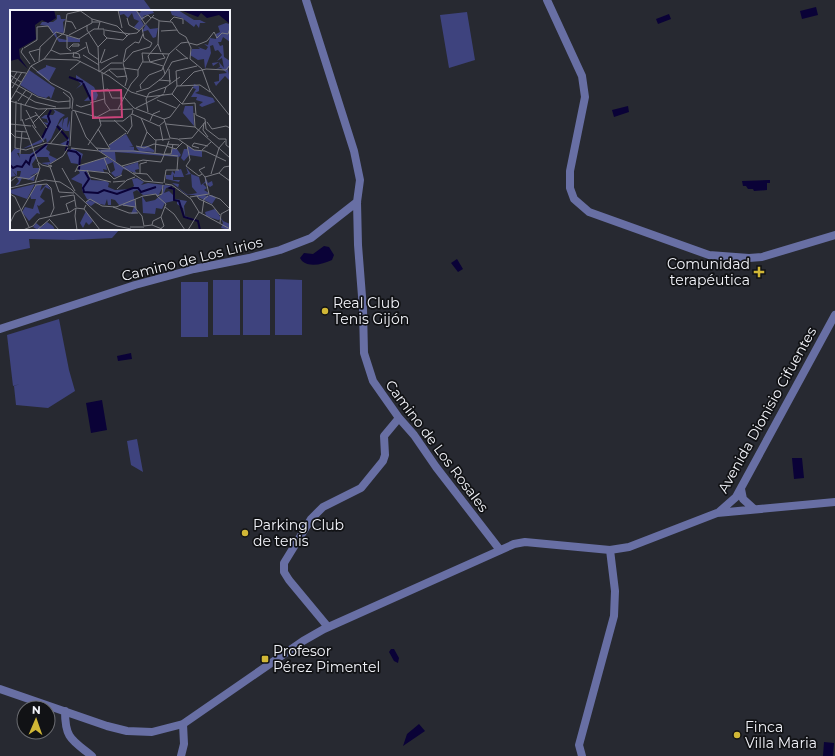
<svg xmlns="http://www.w3.org/2000/svg" width="835" height="756" viewBox="0 0 835 756" font-family="Montserrat,sans-serif">
	<rect width="100%" height="100%" fill="#272931"/>
	<!-- green -->
	<path fill="#3e437e" d="M 0,0 L 144,0 L 152,11 L 11,11 L 11,229 L 120,229 L 112,238 L 73,240 L 29,239 L 30,248 L 0,254 Z
		M 467,12 L 475,60 L 449,68 L 440,15 Z
		M 275,279 L 302,280 L 302,335 L 275,335 Z
		M 213,280 L 240,280 L 240,335 L 213,335 Z
		M 243,280 L 270,280 L 270,335 L 243,335 Z
		M 181,282 L 208,282 L 208,337 L 181,337 Z
		M 59,319 L 69,370 L 75,391 L 48,408 L 16,405 L 14,386 L 20,384 L 13,386 L 7,335 Z
		M 137,439 L 143,472 L 131,465 L 127,441 Z"/>
	<!-- water -->
	<path fill="#0a0237" d="M 816,7 L 818,15 L 802,19 L 800,11 Z
		M 669,14 L 671,19 L 658,24 L 656,19 Z
		M 628,106 L 629,112 L 614,117 L 612,110 Z
		M 770,180 L 770,183 L 767,183 L 767,190 L 754,191 L 753,189 L 748,189 L 746,186 L 743,186 L 742,181 Z
		M 324,246 L 329,247 L 334,255 L 332,260 C 323,264 310,268 302,261 L 300,258 L 304,253 L 313,254 Z
		M 457,259 L 463,269 L 458,272 L 451,263 Z
		M 131,353 L 132,359 L 118,361 L 117,356 Z
		M 102,400 L 107,430 L 91,433 L 86,403 Z
		M 792,458 L 802,458 L 804,478 L 794,479 Z
		M 391,649 L 394,649 L 399,658 L 398,663 L 394,661 L 389,652 Z
		M 419,724 L 425,731 L 403,746 L 407,734 Z
		M 824,742 L 834,743 L 833,756 L 823,756 Z"/>
	<g fill="none" stroke-linecap="round" stroke-linejoin="round">
		<!-- minor -->
		<path stroke="#686fa4" stroke-width="8" d="M 306,0 L 354,151 L 360,180 L 357,202 L 358,245 L 363,309 L 364,353 L 373,381 L 399,418 L 414,435 L 436,467 L 500,550
			M 547,0 L 582,76 L 585,97 L 570,171 L 570,188 L 574,199 L 589,212 L 709,255 L 749,258 L 762,257 L 835,235
			M 0,329 L 135,285 L 194,269 L 249,258 L 280,250 L 311,238 L 357,202
			M 741,489 L 743,499 L 754,509
			M 719,512 L 736,497 L 835,315
			M 328,627 L 289,580 L 284,572 L 284,563 L 311,519 L 323,507 L 361,488 L 383,461 L 385,455 L 384,436 L 399,418
			M 0,689 L 107,726 L 127,731 L 152,732 L 183,724 L 303,641 L 324,629 L 514,544 L 525,542 L 610,550 L 629,547 L 717,513 L 835,502
			M 65,711 C 65,739 72,740 92,756
			M 181,756 L 184,744 L 183,724
			M 582,756 L 579,745 L 614,616 L 615,591 L 610,550"/>
	</g>
	<!-- markers -->
	<g fill="#d1b736" stroke="#111215" stroke-width="1.5">
		<path d="M757 266h4v4h4v4h-4v4h-4v-4h-4v-4h4z"/>
		<circle cx="325" cy="311" r="4"/>
		<circle cx="245" cy="533" r="4"/>
		<rect x="261" y="655" width="8" height="8" rx="2"/>
		<circle cx="737" cy="735" r="4"/>
	</g>
	<g text-anchor="middle" stroke-width="3.5" stroke-linejoin="round" paint-order="stroke">
		<!-- street labels -->
		<g font-size="14" fill="#f3f4fa" stroke="#111215">
			<text transform="translate(192 259) rotate(-14)" y="5">Camino de Los Lirios</text>
			<text transform="translate(767 410) rotate(-61)" y="5">Avenida Dionisio Cifuentes</text>
			<text transform="translate(437 446) rotate(53)" y="5">Camino de Los Rosales</text>
		</g>
		<!-- poi labels -->
		<g font-size="14" fill="#f3f4fa" stroke="#111215" text-anchor="start">
			<text x="750" y="269" text-anchor="end">Comunidad<tspan x="750" dy="16">terapéutica</tspan></text>
			<text x="333" y="308">Real Club<tspan x="333" dy="16">Tenis Gijón</tspan></text>
			<text x="253" y="530">Parking Club<tspan x="253" dy="16">de tenis</tspan></text>
			<text x="273" y="656">Profesor<tspan x="273" dy="16">Pérez Pimentel</tspan></text>
			<text x="745" y="732">Finca<tspan x="745" dy="16">Villa Maria</tspan></text>
		</g>
	</g>
	<!-- overview -->
	<g transform="translate(10 10)">
		<rect width="220" height="220" fill="#272931"/>
		<path d="M 109,0 L 125,0 L 130,3 L 131,0 L 142,0 L 144,3 L 133,6 L 135,8 L 131,10 L 134,15 L 129,20 L 124,17 L 129,11 L 124,9 L 122,3 L 118,8 L 114,4 L 110,5 ZM 160,0 L 168,0 L 184,10 L 190,10 L 196,13 L 190,13 L 189,18 L 186,14 L 184,17 L 172,8 L 162,5 ZM 47,5 L 50,5 L 51,9 L 56,9 L 53,12 L 54,23 L 46,22 L 47,28 L 57,30 L 56,26 L 70,29 L 70,32 L 49,32 L 38,16 L 30,15 L 32,12 L 43,12 L 47,9 ZM 216,13 L 219,14 L 220,32 L 213,27 L 211,32 L 208,32 L 210,36 L 213,35 L 214,47 L 220,51 L 218,59 L 220,71 L 215,66 L 206,76 L 204,72 L 209,71 L 209,64 L 217,63 L 211,58 L 206,59 L 210,57 L 209,52 L 203,56 L 202,53 L 209,52 L 214,58 L 212,48 L 207,51 L 212,45 L 208,40 L 205,41 L 203,35 L 200,36 L 201,43 L 195,59 L 194,49 L 188,50 L 180,45 L 182,39 L 190,39 L 188,37 L 196,40 L 198,37 L 194,34 L 198,35 L 200,28 L 206,29 L 206,24 L 210,22 L 208,16 ZM 136,14 L 140,19 L 148,18 L 146,27 L 143,28 L 138,20 L 132,22 ZM 36,55 L 46,58 L 39,71 L 26,62 L 36,57 ZM 19,60 L 45,78 L 41,89 L 39,86 L 36,88 L 28,86 L 10,75 ZM 66,65 L 84,77 L 88,85 L 86,90 L 74,91 L 78,87 L 78,81 L 73,74 L 66,79 L 71,74 L 66,69 ZM 184,74 L 189,76 L 189,81 L 185,83 L 203,88 L 205,92 L 192,97 L 189,95 L 193,92 L 186,90 L 187,87 L 181,87 L 186,79 L 183,78 ZM 175,96 L 183,96 L 184,116 L 173,103 ZM 43,99 L 55,105 L 50,109 L 41,129 L 37,133 L 36,128 L 31,133 L 12,139 L 32,129 L 34,126 L 32,124 L 34,125 L 38,116 L 33,112 L 38,113 L 37,109 L 31,108 L 35,105 L 43,105 L 45,102 ZM 58,107 L 57,118 L 60,110 L 59,135 L 57,136 L 50,134 L 58,130 L 56,127 L 59,128 L 59,121 L 55,121 L 48,115 L 53,108 L 52,118 L 54,109 ZM 116,124 L 123,136 L 119,136 L 124,137 L 124,140 L 129,141 L 126,137 L 137,136 L 144,140 L 144,142 L 130,141 L 161,145 L 162,139 L 167,139 L 171,145 L 169,147 L 105,142 L 106,152 L 88,140 L 100,139 L 99,135 ZM 38,134 L 36,139 L 40,142 L 39,145 L 47,149 L 38,155 L 31,153 L 40,152 L 38,147 L 27,147 L 22,154 L 23,158 L 30,158 L 29,162 L 20,166 L 25,165 L 24,171 L 12,168 L 9,174 L 5,176 L 9,171 L 7,168 L 10,166 L 11,161 L 7,161 L 7,166 L 2,160 L 6,166 L 0,167 L 0,144 L 5,138 L 10,140 L 10,143 L 7,143 L 10,148 L 9,144 L 20,144 ZM 178,136 L 184,140 L 192,141 L 192,147 L 179,145 L 174,151 L 171,148 L 174,139 L 177,139 ZM 62,138 L 73,144 L 69,156 L 97,147 L 113,157 L 128,152 L 129,159 L 125,160 L 126,163 L 113,159 L 111,165 L 105,167 L 101,163 L 105,160 L 103,152 L 96,155 L 97,160 L 93,159 L 94,162 L 68,160 L 68,154 L 61,153 L 57,143 ZM 176,157 L 181,164 L 189,167 L 191,175 L 195,172 L 195,166 L 198,173 L 202,171 L 203,175 L 200,177 L 195,173 L 193,174 L 197,178 L 194,180 L 199,183 L 195,186 L 202,185 L 206,188 L 202,194 L 184,185 L 178,185 L 162,173 L 169,174 L 168,178 L 177,185 L 187,183 L 182,177 L 181,164 L 175,165 L 178,163 ZM 171,159 L 174,167 L 164,167 L 164,164 L 163,167 L 163,170 L 170,170 L 169,172 L 156,169 L 156,165 L 161,165 L 162,161 L 165,164 L 165,161 ZM 68,160 L 76,160 L 81,170 L 96,171 L 99,173 L 98,177 L 105,180 L 121,179 L 124,176 L 122,169 L 127,168 L 134,172 L 131,175 L 138,173 L 163,176 L 156,178 L 154,183 L 159,181 L 164,186 L 164,180 L 161,180 L 164,179 L 165,189 L 177,191 L 174,196 L 175,206 L 184,209 L 175,208 L 173,198 L 167,194 L 167,190 L 155,193 L 152,199 L 146,198 L 145,204 L 133,203 L 132,186 L 136,192 L 145,190 L 152,184 L 154,175 L 148,186 L 146,184 L 133,185 L 127,180 L 123,182 L 127,203 L 121,204 L 124,197 L 109,195 L 105,190 L 101,189 L 101,195 L 98,195 L 97,189 L 95,195 L 85,193 L 81,196 L 76,193 L 78,190 L 84,192 L 77,189 L 72,180 L 72,174 L 61,169 L 70,163 ZM 25,174 L 17,189 L 0,183 L 0,180 ZM 27,174 L 32,175 L 30,181 L 37,174 L 41,180 L 35,177 L 30,187 L 35,191 L 29,196 L 27,195 L 30,204 L 27,203 L 19,211 L 12,202 L 15,197 L 23,199 L 26,189 L 21,189 L 20,185 ZM 205,199 L 213,211 L 220,214 L 220,220 L 211,218 L 213,213 L 211,209 L 208,210 L 196,206 L 195,202 ZM 76,201 L 83,211 L 79,215 L 76,212 L 73,218 L 70,213 ZM 37,212 L 43,216 L 45,220 L 28,220 L 23,217 L 26,213 L 31,217 Z" fill="#3e437e"/>
		<path d="M 0,0 L 44,0 L 46,8 L 38,13 L 32,10 L 25,15 L 26,29 L 9,39 L 10,48 L 18,59 L 8,49 L 0,51 ZM 170,0 L 220,0 L 220,14 L 209,5 L 197,8 L 191,3 L 188,7 Z" fill="#0a0237"/>
		<path fill="none" stroke="#0a0237" stroke-width="2" d="M 59,67 L 73,72M 73,73 L 81,90M 47,116 L 58,129M 32,128 L 40,112 L 38,106 L 41,100M 58,131 L 56,140 L 66,142 L 70,146 L 69,160M 0,155 L 3,158 L 7,156 L 12,157 L 16,151 L 19,154 L 21,147 L 38,133M 75,162 L 79,169 L 73,178 L 74,182 L 88,183 L 94,180 L 107,184 L 123,178 L 128,178 L 131,182 L 146,177M 162,177 L 160,178 L 164,179 L 164,190 L 169,191 L 174,207 L 188,211 L 190,220"/>
		<path fill="none" stroke="#797a81" stroke-width="1" d="M 69,0 L 82,9 L 107,16 L 117,26M 108,0 L 112,18M 126,0 L 135,14M 142,7 L 150,11 L 162,12 L 169,23 L 176,27 L 181,38 L 180,49 L 192,59 L 200,81 L 220,106M 117,8 L 119,15 L 130,21M 131,9 L 138,5 L 141,8M 56,11 L 62,12 L 66,19M 149,11 L 148,34 L 151,42M 160,11 L 164,7 L 173,9 L 173,14M 82,12 L 90,12 L 88,19M 77,15 L 77,20 L 88,37M 95,20 L 120,24M 151,21 L 167,20M 54,23 L 57,4 L 70,1M 57,25 L 57,38 L 61,41M 59,25 L 82,13 L 82,9M 76,32 L 79,43 L 89,50M 179,33 L 187,35 L 197,31 L 204,22 L 207,28 L 212,23 L 218,24 L 220,18M 13,38 L 11,42 L 20,54M 14,38 L 27,30 L 27,17 L 38,16 L 43,23M 59,38 L 63,34 L 69,34 L 69,36 L 62,36M 166,39 L 178,49M 41,40 L 47,28 L 54,23M 64,42 L 63,47 L 70,48 L 69,44 L 65,43M 73,45 L 89,55M 34,49 L 41,40 L 50,44 L 65,43 L 76,37M 29,51 L 30,37 L 46,22 L 69,29 L 84,19 L 94,19 L 94,25 L 97,28 L 113,30 L 119,24 L 127,23 L 144,5M 25,52 L 19,42 L 30,39M 114,52 L 123,42 L 140,37 L 142,33 L 134,28 L 132,18M 133,52 L 140,52 L 138,46 L 148,34M 140,52 L 155,48 L 152,43M 140,52 L 153,56M 90,53 L 95,39M 91,53 L 108,45M 21,56 L 34,49 L 67,50 L 99,66 L 121,82 L 137,87 L 162,84 L 172,94 L 185,93 L 186,105 L 195,109 L 196,119 L 209,129 L 216,129 L 216,135 L 220,138M 114,58 L 128,60 L 133,51 L 132,43 L 159,44M 159,59 L 160,74M 60,60 L 71,51M 99,60 L 107,67 L 117,66M 0,61 L 16,63M 166,61 L 187,56M 166,61 L 167,76M 89,62 L 88,37 L 97,28M 89,62 L 101,53 L 112,53M 92,63 L 95,93 L 100,100M 93,64 L 100,59 L 114,59M 155,64 L 162,52 L 178,48M 0,65 L 11,72M 149,70 L 161,71M 0,71 L 28,87 L 48,92 L 60,91M 0,73 L 7,62M 115,76 L 117,69 L 113,53 L 116,39 L 125,32 L 129,33 L 133,24M 170,76 L 184,62 L 196,59 L 216,60 L 220,55M 2,78 L 12,62M 131,79 L 130,75 L 139,65 L 152,60 L 159,44 L 171,33 L 179,32M 6,81 L 25,92 L 46,97M 89,81 L 98,79 L 102,88 L 113,88M 53,82 L 60,88 L 60,98M 126,82 L 139,78 L 152,68 L 155,64 L 153,57M 154,83 L 156,77 L 170,67M 162,84 L 167,76 L 190,75 L 200,82M 114,87 L 124,98M 147,90 L 166,98M 0,91 L 21,56 L 41,73 L 60,83 L 63,89 L 62,99M 0,91 L 28,99 L 60,98M 8,91 L 16,80M 11,93 L 11,111M 80,93 L 94,89M 172,94 L 183,77M 15,95 L 22,84M 66,95 L 71,97 L 81,94M 124,98 L 154,109 L 160,128M 126,98 L 154,84M 108,99 L 121,74 L 128,66 L 128,60M 16,100 L 26,118M 62,100 L 87,107 L 100,100 L 123,99M 65,101 L 76,127 L 88,140M 25,102 L 37,118M 138,102 L 136,89 L 139,83 L 156,77M 184,103 L 185,117M 122,104 L 131,108 L 137,122M 131,108 L 149,116 L 155,111M 12,109 L 28,152 L 32,155 L 40,157 L 42,156 L 38,155M 154,109 L 160,107 L 170,94M 15,110 L 27,105M 104,110 L 117,122M 89,111 L 113,111 L 122,104 L 123,100M 140,111 L 143,104 L 150,101M 197,112 L 202,119 L 216,116 L 220,118M 23,113 L 37,99M 194,113 L 193,120 L 198,127M 0,114 L 21,116M 156,114 L 185,117 L 220,148M 22,115 L 34,132M 150,116 L 153,131M 5,121 L 17,122M 0,122 L 5,127 L 20,129M 137,122 L 145,130 L 160,129M 117,124 L 122,116 L 121,106M 160,128 L 168,129 L 184,140 L 195,141 L 216,151M 169,129 L 182,128 L 196,111M 36,133 L 58,136M 40,134 L 52,119M 157,134 L 169,135M 78,135 L 91,115 L 89,107M 99,135 L 116,123M 60,136 L 62,101M 126,136 L 134,138 L 144,134 L 156,136M 156,136 L 166,139 L 173,132M 131,137 L 137,122M 5,138 L 6,91M 5,138 L 16,140 L 36,133M 61,138 L 89,141 L 134,171 L 153,173M 86,138 L 100,139 L 88,119M 189,138 L 182,136 L 184,133 L 198,136M 192,140 L 201,132M 91,141 L 123,141 L 168,146M 145,143 L 146,130M 10,144 L 12,121M 154,144 L 159,131M 154,144 L 161,144 L 163,134M 94,148 L 100,163M 40,154 L 53,146 L 58,138M 112,156 L 133,150 L 151,152 L 154,145M 176,156 L 180,150 L 177,135M 176,156 L 189,166 L 192,164M 40,157 L 49,182 L 64,183M 52,158 L 65,181M 66,160 L 80,161M 77,160 L 80,167 L 101,172M 167,160 L 168,147M 80,161 L 98,163 L 104,169 L 112,165M 65,162 L 68,156 L 97,147M 123,163 L 137,164 L 143,171M 130,163 L 130,154 L 137,152M 209,163 L 214,157 L 220,156M 201,164 L 209,138 L 215,131M 195,167 L 209,163 L 220,171M 195,167 L 189,160 L 195,157M 0,172 L 6,167 L 19,169 L 29,162M 103,172 L 115,171M 25,173 L 30,158 L 28,153M 154,173 L 156,160 L 169,160M 155,174 L 162,175 L 181,189 L 189,202 L 220,219M 25,175 L 37,174 L 41,178 L 44,198 L 40,207M 0,178 L 35,170 L 50,172 L 61,179 L 93,209 L 107,216 L 121,219M 107,179 L 117,170 L 125,167M 0,184 L 5,187 L 19,217M 199,185 L 210,189 L 220,199 L 211,204 L 210,213M 147,186 L 156,194 L 151,207 L 154,216 L 149,220M 147,186 L 152,184 L 153,175M 187,186 L 189,189 L 202,195 L 210,205M 50,187 L 64,185 L 66,197M 180,187 L 199,184 L 195,167M 125,189 L 126,199 L 132,206 L 134,216 L 142,215 L 152,219M 76,192 L 80,189 L 92,196 L 106,197 L 133,186 L 146,184 L 147,186M 113,195 L 125,197M 103,197 L 119,203 L 128,203M 155,197 L 164,204 L 175,220M 66,198 L 65,206 L 67,220M 66,198 L 74,199 L 76,195M 74,199 L 90,220M 11,201 L 26,175M 59,203 L 56,194 L 65,190M 192,203 L 194,189 L 198,186M 40,210 L 49,220M 0,213 L 5,203 L 10,200M 142,215 L 143,211 L 151,207M 120,217 L 134,217M 13,220 L 23,216 L 29,209 L 60,202 L 66,198M 27,220 L 40,209M 178,220 L 189,202"/>
		<path fill="#cc447b" fill-opacity="0.15" stroke="#cc447b" stroke-width="2" d="M 111,80 L 112,107 L 83,108 L 82,81 Z"/>
		<rect width="220" height="220" fill="none" stroke="#f3f4fa" stroke-width="2"/>
	</g>
	<!-- north arrow -->
	<g transform="translate(36 720) rotate(2)"><circle r="19" fill="#111215" stroke="#6b6c71"/>
	<path d="M0-3L7 15L0 10L-7 15Z" fill="#d1b736"/>
	<text y="-6" font-size="11" font-weight="bold" text-anchor="middle" fill="#f3f4fa">N</text>
	</g>
</svg>
